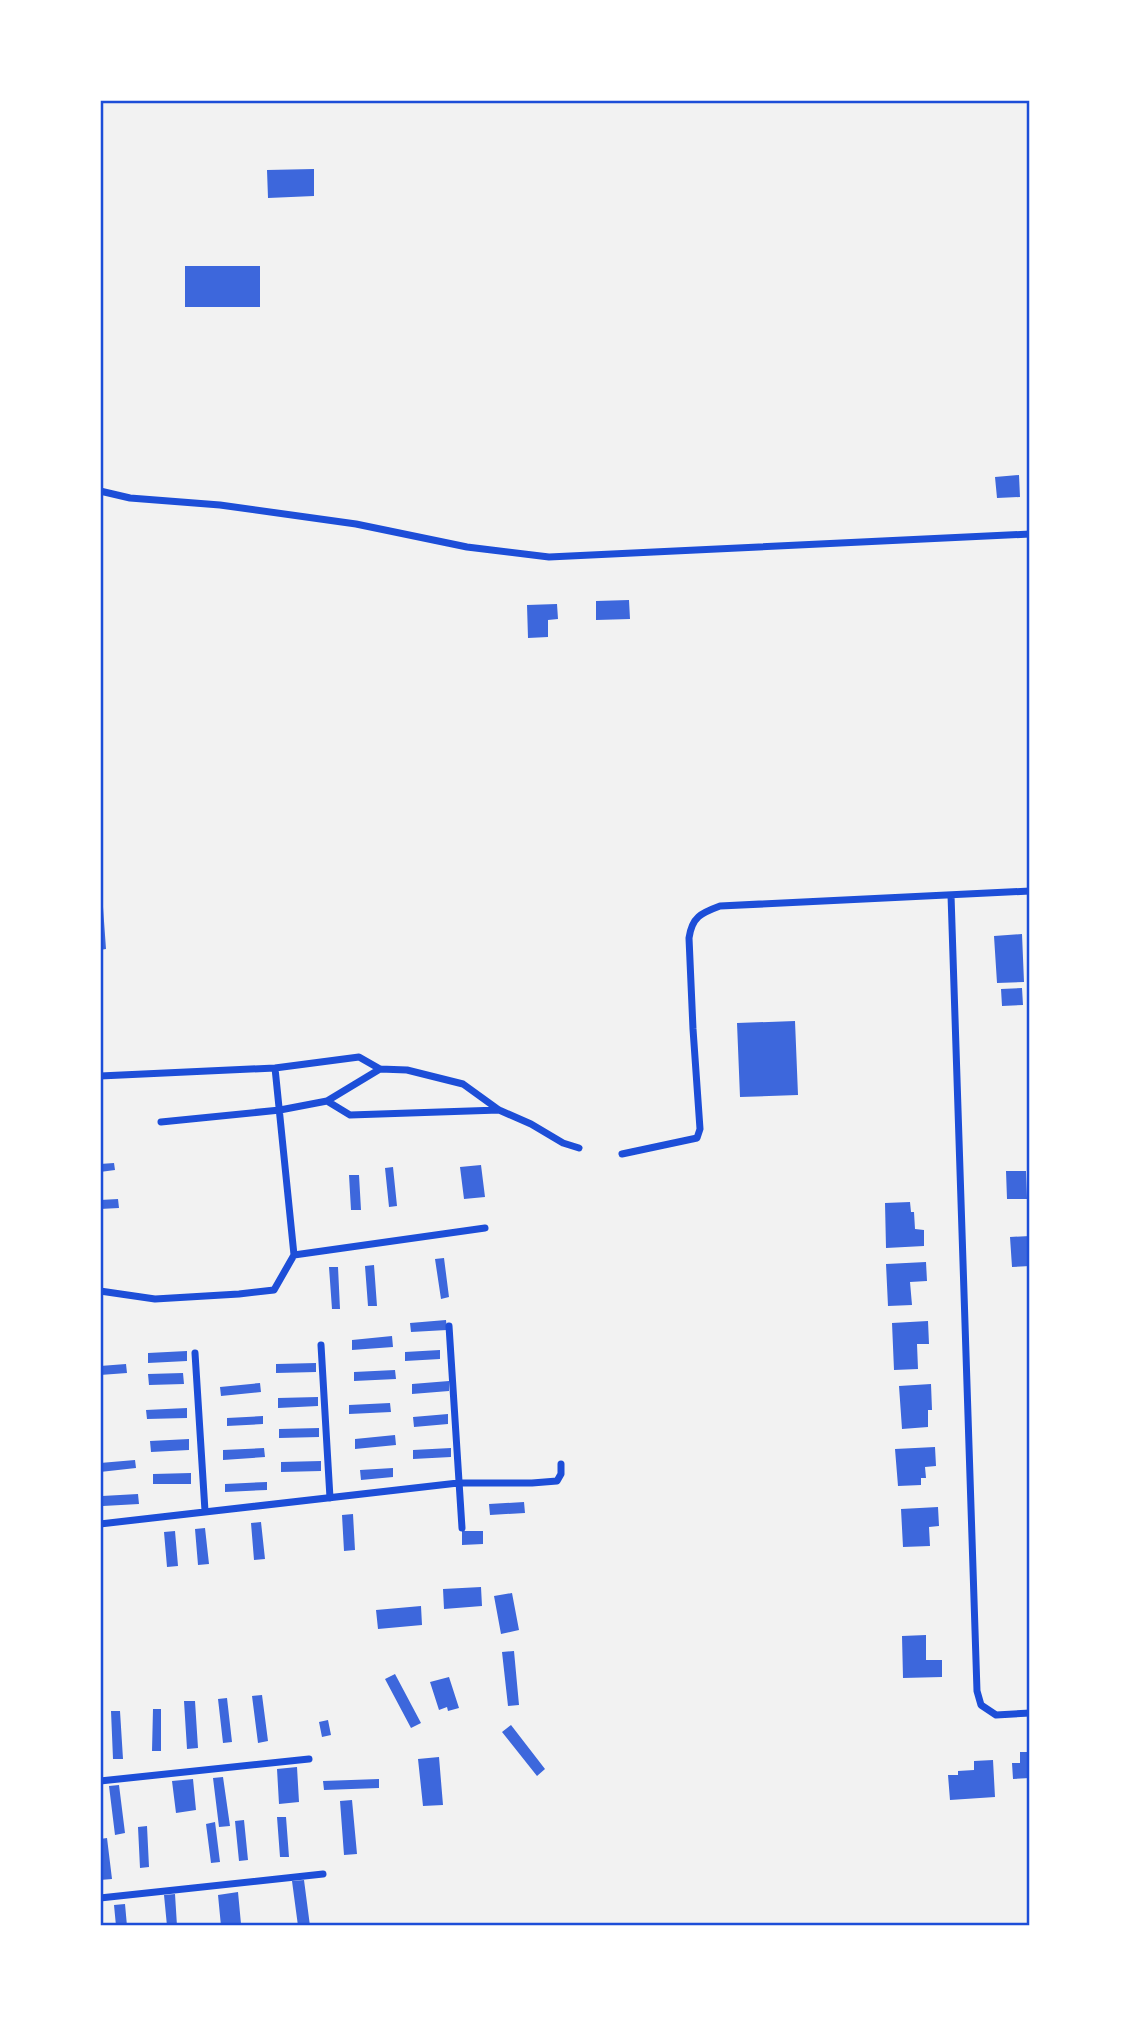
<svg xmlns="http://www.w3.org/2000/svg" width="1130" height="2026" viewBox="0 0 1130 2026" font-family="'Archivo Narrow',sans-serif">
	<rect width="100%" height="100%" fill="#f2f2f2"/>
	<!-- building -->
	<path fill="#3d67dc" d="M 314,169 L 314,196 L 268,198 L 267,170 Z
		M 185,266 L 260,266 L 260,307 L 185,307 Z
		M 1019,475 L 1020,497 L 997,498 L 995,477 Z
		M 629,600 L 630,619 L 596,620 L 596,601 Z
		M 557,604 L 558,619 L 548,620 L 548,637 L 528,638 L 527,605 Z
		M 100,907 L 103,907 L 106,949 L 100,950 Z
		M 1022,934 L 1024,982 L 997,983 L 994,936 Z
		M 1022,988 L 1023,1005 L 1002,1006 L 1001,989 Z
		M 795,1021 L 798,1095 L 740,1097 L 737,1023 Z
		M 114,1163 L 115,1170 L 100,1172 L 100,1164 Z
		M 481,1165 L 485,1197 L 464,1199 L 460,1167 Z
		M 393,1167 L 397,1206 L 389,1207 L 385,1168 Z
		M 1006,1171 L 1026,1171 L 1027,1199 L 1007,1199 Z
		M 349,1175 L 359,1175 L 361,1210 L 351,1210 Z
		M 118,1199 L 119,1208 L 100,1209 L 100,1200 Z
		M 910,1202 L 911,1212 L 914,1212 L 915,1229 L 924,1230 L 924,1246 L 886,1248 L 885,1203 Z
		M 1030,1236 L 1030,1266 L 1012,1267 L 1010,1237 Z
		M 444,1258 L 449,1297 L 441,1299 L 435,1259 Z
		M 926,1262 L 927,1281 L 910,1282 L 912,1305 L 888,1306 L 886,1264 Z
		M 374,1265 L 377,1306 L 368,1306 L 365,1266 Z
		M 329,1267 L 338,1267 L 340,1309 L 332,1309 Z
		M 446,1320 L 447,1330 L 411,1332 L 410,1323 Z
		M 928,1321 L 929,1344 L 917,1344 L 918,1369 L 894,1370 L 892,1323 Z
		M 392,1336 L 393,1347 L 352,1350 L 352,1340 Z
		M 440,1350 L 440,1359 L 405,1361 L 405,1352 Z
		M 187,1351 L 187,1361 L 148,1363 L 148,1353 Z
		M 316,1363 L 316,1372 L 276,1373 L 276,1364 Z
		M 126,1364 L 127,1373 L 100,1375 L 100,1366 Z
		M 395,1370 L 396,1379 L 354,1381 L 354,1372 Z
		M 183,1373 L 184,1384 L 149,1385 L 148,1374 Z
		M 449,1381 L 449,1391 L 412,1394 L 412,1384 Z
		M 260,1383 L 261,1392 L 221,1396 L 220,1387 Z
		M 931,1384 L 932,1410 L 928,1410 L 928,1427 L 902,1429 L 899,1386 Z
		M 318,1397 L 318,1406 L 278,1408 L 278,1398 Z
		M 390,1403 L 391,1412 L 349,1414 L 349,1405 Z
		M 187,1408 L 187,1418 L 147,1419 L 146,1410 Z
		M 448,1414 L 448,1424 L 414,1427 L 413,1417 Z
		M 263,1416 L 263,1424 L 227,1426 L 227,1418 Z
		M 319,1428 L 319,1437 L 279,1438 L 279,1429 Z
		M 395,1435 L 396,1445 L 355,1449 L 355,1439 Z
		M 189,1439 L 189,1450 L 151,1452 L 150,1441 Z
		M 935,1447 L 936,1466 L 925,1467 L 926,1478 L 921,1478 L 921,1485 L 898,1486 L 895,1449 Z
		M 264,1448 L 265,1457 L 223,1460 L 223,1450 Z
		M 451,1448 L 451,1457 L 413,1459 L 413,1450 Z
		M 135,1460 L 136,1468 L 100,1472 L 100,1463 Z
		M 321,1461 L 321,1471 L 281,1472 L 281,1462 Z
		M 393,1468 L 393,1477 L 361,1480 L 360,1470 Z
		M 191,1473 L 191,1484 L 153,1484 L 153,1474 Z
		M 267,1482 L 267,1490 L 225,1492 L 225,1484 Z
		M 138,1494 L 139,1504 L 103,1506 L 102,1496 Z
		M 524,1502 L 525,1513 L 490,1515 L 489,1504 Z
		M 938,1507 L 939,1526 L 929,1527 L 930,1546 L 903,1547 L 901,1509 Z
		M 353,1514 L 355,1550 L 344,1551 L 342,1515 Z
		M 261,1522 L 265,1559 L 254,1560 L 251,1523 Z
		M 205,1528 L 209,1564 L 198,1565 L 195,1529 Z
		M 175,1531 L 178,1566 L 167,1567 L 164,1532 Z
		M 462,1531 L 483,1531 L 483,1544 L 462,1545 Z
		M 481,1587 L 482,1606 L 444,1609 L 443,1589 Z
		M 512,1593 L 519,1630 L 501,1634 L 494,1596 Z
		M 421,1606 L 422,1625 L 378,1629 L 376,1610 Z
		M 926,1635 L 926,1660 L 942,1660 L 942,1677 L 903,1678 L 902,1636 Z
		M 514,1651 L 519,1705 L 508,1706 L 502,1652 Z
		M 395,1674 L 421,1723 L 411,1728 L 385,1679 Z
		M 449,1677 L 459,1708 L 448,1711 L 447,1707 L 439,1710 L 430,1682 Z
		M 262,1695 L 268,1741 L 258,1743 L 252,1696 Z
		M 227,1698 L 232,1742 L 223,1743 L 218,1699 Z
		M 184,1701 L 195,1701 L 198,1748 L 187,1749 Z
		M 153,1709 L 161,1709 L 161,1751 L 152,1751 Z
		M 111,1711 L 120,1711 L 123,1759 L 113,1759 Z
		M 328,1720 L 331,1735 L 322,1737 L 319,1722 Z
		M 511,1725 L 545,1769 L 537,1776 L 502,1732 Z
		M 1020,1752 L 1030,1752 L 1030,1778 L 1013,1779 L 1012,1763 L 1020,1763 Z
		M 439,1757 L 443,1805 L 423,1806 L 418,1759 Z
		M 993,1760 L 995,1797 L 950,1800 L 948,1775 L 958,1775 L 958,1771 L 974,1770 L 974,1761 Z
		M 297,1767 L 299,1802 L 279,1804 L 277,1769 Z
		M 223,1777 L 230,1826 L 219,1827 L 213,1778 Z
		M 193,1779 L 196,1810 L 176,1813 L 172,1781 Z
		M 379,1779 L 379,1788 L 324,1790 L 323,1781 Z
		M 119,1785 L 125,1833 L 115,1835 L 109,1786 Z
		M 352,1800 L 357,1854 L 344,1855 L 340,1801 Z
		M 277,1817 L 286,1817 L 289,1857 L 280,1857 Z
		M 244,1820 L 248,1860 L 239,1861 L 235,1821 Z
		M 215,1822 L 220,1862 L 211,1863 L 206,1824 Z
		M 147,1826 L 149,1867 L 140,1868 L 138,1827 Z
		M 107,1838 L 112,1879 L 100,1880 L 100,1839 Z
		M 304,1880 L 310,1926 L 298,1926 L 292,1881 Z
		M 238,1892 L 241,1924 L 221,1926 L 218,1895 Z
		M 175,1894 L 177,1926 L 167,1926 L 164,1895 Z
		M 125,1904 L 127,1926 L 116,1926 L 114,1905 Z"/>
	<g fill="none" stroke-linecap="round" stroke-linejoin="round">
		<!-- minor -->
		<path stroke="#1d4ed8" stroke-width="7" d="M 100,491 L 130,498 L 220,505 L 356,524 L 467,547 L 549,557 L 1030,534
			M 951,895 L 977,1691 L 981,1705 L 996,1715 L 1030,1713
			M 275,1068 L 294,1255
			M 100,1076 L 275,1068 L 359,1057 L 380,1069 L 407,1070 L 463,1084 L 499,1110 L 531,1124 L 563,1143 L 579,1148
			M 327,1101 L 350,1115 L 499,1110
			M 161,1122 L 280,1110 L 327,1101 L 380,1069
			M 622,1154 L 697,1138 L 700,1129 L 693,1029 L 689,938 C 692,917 701,913 720,906 L 1030,891
			M 100,1291 L 155,1299 L 239,1294 L 274,1290 L 294,1255 L 485,1228
			M 449,1326 L 462,1528
			M 321,1345 L 330,1498
			M 195,1353 L 205,1511
			M 100,1524 L 458,1483 L 532,1483 L 557,1481 L 561,1474 L 561,1464
			M 100,1781 L 309,1759
			M 100,1898 L 323,1874"/>
	</g>
	<!-- border -->
	<rect width="1130" height="2026" fill="none" stroke="#ffffff" stroke-width="203"/>
	<rect x="102" y="102" width="926" height="1822" fill="none" stroke="#1d4ed8" stroke-width="2.5"/>
</svg>
